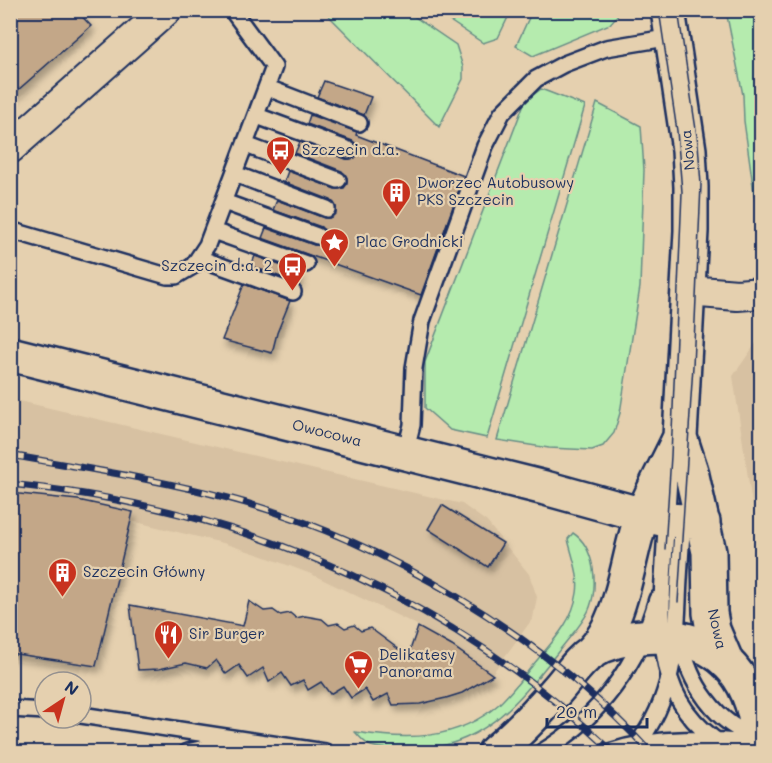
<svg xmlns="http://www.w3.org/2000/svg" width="772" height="763" viewBox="0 0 772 763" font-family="Mali,sans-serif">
	<defs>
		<filter id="shadow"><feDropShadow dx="3.5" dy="6" stdDeviation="3" flood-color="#0004"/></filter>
	</defs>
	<rect width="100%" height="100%" fill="#e5d0af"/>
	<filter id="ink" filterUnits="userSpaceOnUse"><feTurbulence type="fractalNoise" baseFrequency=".0167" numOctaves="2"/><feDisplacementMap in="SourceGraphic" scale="12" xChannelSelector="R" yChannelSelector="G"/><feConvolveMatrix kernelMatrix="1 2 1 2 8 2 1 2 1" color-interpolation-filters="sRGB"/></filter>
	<g filter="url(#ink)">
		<!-- built -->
		<path fill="#d7c1a2" d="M 761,336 L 761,565 L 733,376 Z
			M 11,399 L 462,504 L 487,522 L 529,574 L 537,597 L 533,618 L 492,674 L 452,646 L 415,624 L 311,574 L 263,556 L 223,543 L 132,521 L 133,512 L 78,500 L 11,493 Z"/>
		<!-- green -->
		<path fill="#b5ebae" stroke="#688d86" stroke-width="1.5" d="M 324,11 L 406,11 L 456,45 L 463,67 L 463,79 L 439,127 Z
			M 435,11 L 511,11 L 498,38 L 483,43 Z
			M 532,11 L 532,10 L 621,11 L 610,24 L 533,56 L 516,46 Z
			M 726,11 L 761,11 L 761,209 L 755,200 L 744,121 L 743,95 Z
			M 541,89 L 585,106 L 487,438 L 450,430 L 425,408 L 425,362 L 525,101 Z
			M 597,103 L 641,126 L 644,170 L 640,287 L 620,413 L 614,433 L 603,446 L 592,450 L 549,448 L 497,440 Z
			M 573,533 C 595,547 598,585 590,607 C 587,616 581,623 575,631 C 529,686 491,751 410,749 C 398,749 379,750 369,745 C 364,742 359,736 355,732 C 407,740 457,741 499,704 C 513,691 525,674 538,659 C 555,639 573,620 577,593 C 580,574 572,557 568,539 Z"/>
		<!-- building -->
		<path fill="#c3a788" stroke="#1b2f5e" stroke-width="1.5" filter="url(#shadow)" d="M 10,10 L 76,10 L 91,26 L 10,97 Z
			M 324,81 L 371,97 L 364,115 L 317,97 Z
			M 310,115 L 357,132 L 356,135 L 464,176 L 421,295 L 262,238 L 266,228 L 314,245 L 319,245 L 326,240 L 326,234 L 321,227 L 273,210 L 277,200 L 324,218 L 329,218 L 336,213 L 336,207 L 331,200 L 284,182 L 288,171 L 335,189 L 344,188 L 347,184 L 347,178 L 342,171 L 295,153 L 300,142 L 346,159 L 355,158 L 358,154 L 358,148 L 353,141 L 307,124 Z
			M 255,256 L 301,273 L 297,283 L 251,266 Z
			M 244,284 L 290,301 L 277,333 L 272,353 L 222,340 Z
			M 10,493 L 78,500 L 133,512 L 96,666 L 10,653 Z
			M 442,505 L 503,543 L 488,567 L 428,529 Z
			M 249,601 L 264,611 L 273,610 L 280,615 L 290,613 L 296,618 L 305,616 L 322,619 L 329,625 L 338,623 L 345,628 L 354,625 L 361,631 L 370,628 L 408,656 L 418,627 L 452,646 L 493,675 L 462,693 L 446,698 L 420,704 L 393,705 L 388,694 L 373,702 L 365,689 L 351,698 L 343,686 L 330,694 L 321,682 L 308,690 L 303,680 L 291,686 L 282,673 L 269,682 L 263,668 L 248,678 L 239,665 L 226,674 L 216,660 L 207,668 L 186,663 L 159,669 L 138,670 L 130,605 L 243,626 Z"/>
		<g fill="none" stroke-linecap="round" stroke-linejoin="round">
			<defs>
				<path id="lane" d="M 268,88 L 359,123
					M 257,116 L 349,150
					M 246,145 L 338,180
					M 235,174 L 327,209
					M 224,202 L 317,236
					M 10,230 L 167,276 L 176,276 L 193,266 L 207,245 L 274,67 L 232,10
					M 213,231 L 306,264
					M 199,258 L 293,292
					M 405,453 L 412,425 L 414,368 L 422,321 L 485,146 L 502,113 L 536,79 L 564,64 L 606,48 L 672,37
					M 669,478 C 667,512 665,546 663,579 C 659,654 662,713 735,752
					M 681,640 C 688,682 716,725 759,738
					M 10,709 L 45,711
					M 81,715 L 325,752
					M 187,752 L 236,741
					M 542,752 C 599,718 639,663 657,599
					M 609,752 C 660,735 710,739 762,744
					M 630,752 C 669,711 676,656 678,601 C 679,574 681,546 683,518"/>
				<path id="street" d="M 10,148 L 166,10
					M 688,291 L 737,295 L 762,293"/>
				<path id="secondary" d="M 668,10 L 689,150 L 691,187 L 691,231 L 680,437 L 691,471 L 709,552 L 710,613 L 713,630 L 727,663
					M 10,354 L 545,488 L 643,515 L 667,520 L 703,522
					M 590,654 C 625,619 626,560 642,516 C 653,489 668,463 680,437
					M 495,752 C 517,734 537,713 556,691 C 568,678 578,661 593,651 C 608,642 623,638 641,637 C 696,632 740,656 754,712 C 757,725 760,739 759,752"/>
			</defs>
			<!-- lane casing -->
			<use href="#lane" stroke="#1b2f5e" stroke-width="20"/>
			<!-- street casing -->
			<use href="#street" stroke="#1b2f5e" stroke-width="34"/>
			<!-- secondary casing -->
			<use href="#secondary" stroke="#1b2f5e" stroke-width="38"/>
			<!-- lane -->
			<use href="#lane" stroke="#e5d0af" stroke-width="15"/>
			<!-- street -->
			<use href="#street" stroke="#e5d0af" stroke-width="30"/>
			<!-- secondary -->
			<use href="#secondary" stroke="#e5d0af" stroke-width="33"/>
			<!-- tram -->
			<path stroke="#1b2f5e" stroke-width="1.5" d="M 659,10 L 677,131 L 682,192 L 671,456 L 665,549
				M 678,10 L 698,143 L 701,185 L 693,366 L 678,602"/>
			<defs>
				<path id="rail" d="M 10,455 C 83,468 157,479 228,498 C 381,538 544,636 650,752
					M 10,484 C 240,508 444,592 613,752"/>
			</defs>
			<!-- rail casing -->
			<use href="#rail" stroke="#1b2f5e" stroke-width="7"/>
			<!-- rail -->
			<use href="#rail" stroke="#e5d0af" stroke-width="4.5" stroke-dasharray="14" stroke-linecap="butt"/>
		</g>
	</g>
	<!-- icons -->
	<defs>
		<symbol id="bus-pin" viewBox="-11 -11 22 30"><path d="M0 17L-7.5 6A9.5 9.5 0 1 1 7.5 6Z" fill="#c8321e" stroke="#e5d0af"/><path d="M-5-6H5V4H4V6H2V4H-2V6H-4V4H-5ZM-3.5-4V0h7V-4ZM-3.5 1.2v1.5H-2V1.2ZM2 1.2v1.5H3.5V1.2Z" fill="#fff"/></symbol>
		<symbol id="building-pin" viewBox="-11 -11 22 30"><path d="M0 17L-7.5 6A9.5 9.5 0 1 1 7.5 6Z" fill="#c8321e" stroke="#e5d0af"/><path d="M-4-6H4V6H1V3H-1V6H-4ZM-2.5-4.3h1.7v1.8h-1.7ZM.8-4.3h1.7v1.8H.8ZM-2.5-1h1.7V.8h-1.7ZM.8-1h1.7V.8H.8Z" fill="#fff"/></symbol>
		<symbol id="sight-pin" viewBox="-11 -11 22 30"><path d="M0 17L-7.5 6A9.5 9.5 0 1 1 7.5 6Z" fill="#c8321e" stroke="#e5d0af"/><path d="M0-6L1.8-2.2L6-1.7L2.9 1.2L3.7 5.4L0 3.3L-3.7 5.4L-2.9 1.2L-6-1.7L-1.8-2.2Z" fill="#fff"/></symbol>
		<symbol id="restaurant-pin" viewBox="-11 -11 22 30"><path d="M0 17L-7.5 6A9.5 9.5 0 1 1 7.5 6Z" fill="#c8321e" stroke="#e5d0af"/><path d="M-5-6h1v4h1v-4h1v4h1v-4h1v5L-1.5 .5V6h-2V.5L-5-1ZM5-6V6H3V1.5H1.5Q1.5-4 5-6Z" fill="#fff"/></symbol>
		<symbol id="supermarket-pin" viewBox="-11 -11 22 30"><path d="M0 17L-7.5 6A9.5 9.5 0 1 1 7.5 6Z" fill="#c8321e" stroke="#e5d0af"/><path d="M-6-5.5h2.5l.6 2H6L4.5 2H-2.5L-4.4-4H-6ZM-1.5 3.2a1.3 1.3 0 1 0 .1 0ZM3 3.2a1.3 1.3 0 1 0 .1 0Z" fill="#fff"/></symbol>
	</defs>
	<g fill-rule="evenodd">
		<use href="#bus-pin" x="264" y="134" width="33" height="45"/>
		<use href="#building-pin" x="380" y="176" width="33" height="45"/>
		<use href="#sight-pin" x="318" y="226" width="33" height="45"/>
		<use href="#bus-pin" x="276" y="250" width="33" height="45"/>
		<use href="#building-pin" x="46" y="556" width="33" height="45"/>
		<use href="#restaurant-pin" x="152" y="618" width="33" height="45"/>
		<use href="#supermarket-pin" x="342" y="648" width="33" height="45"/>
	</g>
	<g text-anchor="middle" stroke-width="4.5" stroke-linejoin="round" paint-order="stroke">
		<!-- poi labels -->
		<g font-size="15" fill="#1b2f5e" stroke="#e5d0af" text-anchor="start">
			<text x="302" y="155">Szczecin d.a.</text>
			<text x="417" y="188">Dworzec Autobusowy<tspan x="417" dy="17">PKS Szczecin</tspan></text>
			<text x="356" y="247">Plac Grodnicki</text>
			<text x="272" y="271" text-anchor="end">Szczecin d.a. 2</text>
			<text x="83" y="577">Szczecin Główny</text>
			<text x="189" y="639">Sir Burger</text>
			<text x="379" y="660">Delikatesy<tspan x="379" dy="17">Panorama</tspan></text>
		</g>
		<!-- street labels -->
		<g font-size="15" fill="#1b2f5e" stroke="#e5d0af">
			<text transform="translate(688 150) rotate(-96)" y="5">Nowa</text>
			<text transform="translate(327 433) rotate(14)" y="5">Owocowa</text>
			<text transform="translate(717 629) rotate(77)" y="5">Nowa</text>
		</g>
	</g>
	<!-- margin -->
	<rect width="772" height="763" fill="none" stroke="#e5d0af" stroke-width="36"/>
	<rect x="18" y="18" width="736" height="727" fill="none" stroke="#1b2f5e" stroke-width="2" filter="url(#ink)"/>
	<!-- north arrow -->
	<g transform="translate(63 700) rotate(36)"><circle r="28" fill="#e5d0af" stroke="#94908f" stroke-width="1.5"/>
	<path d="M0-4.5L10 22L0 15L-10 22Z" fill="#c8321e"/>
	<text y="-9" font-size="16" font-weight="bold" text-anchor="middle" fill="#1b2f5e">N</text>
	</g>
	<!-- scale -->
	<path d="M547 718v9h100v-9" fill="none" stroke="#1b2f5e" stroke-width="3"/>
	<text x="556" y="718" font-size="18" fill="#1b2f5e" stroke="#e5d0af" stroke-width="4.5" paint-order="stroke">20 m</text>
</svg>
